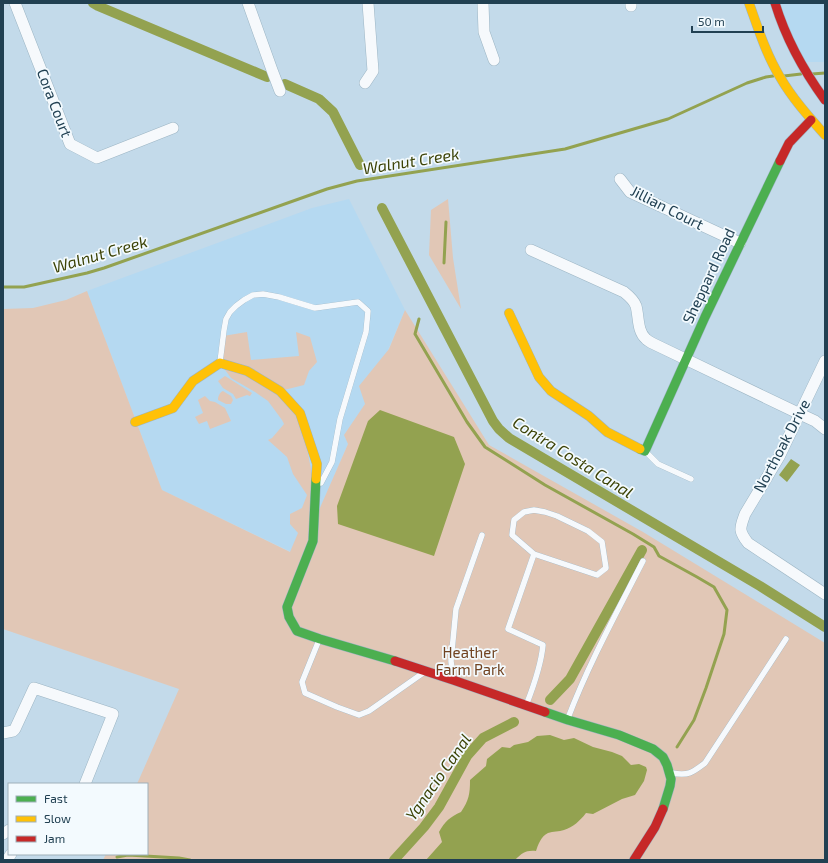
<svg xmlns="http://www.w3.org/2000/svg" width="828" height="863" viewBox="0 0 828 863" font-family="'Exo 2',sans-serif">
	<rect width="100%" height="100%" fill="#c3daea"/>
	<!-- built -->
	<path fill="#b5d9f1" d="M 775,3 L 825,3 L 825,62 L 800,62 Z
		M 349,199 L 405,310 L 300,556 L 162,490 L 87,291 L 312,208 Z"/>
	<!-- green -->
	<path fill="#e1c7b6" d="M 448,199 L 453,258 L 461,309 L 429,255 L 431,210 Z
		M 87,291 L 162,490 L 290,552 L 298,533 L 290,524 L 290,514 L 302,508 L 307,495 L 293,474 L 287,457 L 268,440 L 272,438 L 284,424 L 282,420 L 268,401 L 255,392 L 231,378 L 220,363 L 223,336 L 247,332 L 251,360 L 299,356 L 296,332 L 310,337 L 317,362 L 309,371 L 304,385 L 280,391 L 300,413 L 319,510 L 348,444 L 344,435 L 365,404 L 359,386 L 389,349 L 405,310 L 489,445 L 643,532 L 825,643 L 825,860 L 103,860 L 106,854 L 147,854 L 147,784 L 137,784 L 179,689 L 3,629 L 3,309 L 33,308 L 66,300 Z
		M 225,376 L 252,393 L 250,396 L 247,395 L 236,399 L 233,394 L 223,388 L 218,381 Z
		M 223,391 L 231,396 L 233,400 L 231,404 L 226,404 L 218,400 C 218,396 220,392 223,391 Z
		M 205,396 L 210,401 L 215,402 L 225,408 L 231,421 L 210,429 L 207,421 L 199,424 L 195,417 L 203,413 L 198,400 Z"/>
	<!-- water -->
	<path fill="#93a250" d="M 380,410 L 454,437 L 465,464 L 434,556 L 338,524 L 337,506 L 368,421 Z
		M 791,459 L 800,465 L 787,482 L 779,475 Z
		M 550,735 L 564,740 L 574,738 L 593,747 L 612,752 L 622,756 L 631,765 L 639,764 L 646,767 L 647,770 L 644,781 L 635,795 L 622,799 L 593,814 L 586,813 C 580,821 573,827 564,830 C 559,832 553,831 548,833 C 541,836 538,845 536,851 C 526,850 522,853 515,860 L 426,860 L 442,842 L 439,832 C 445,821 450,817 461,812 C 469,800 470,794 470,780 L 486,766 L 487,759 L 502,747 L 510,748 L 514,745 L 528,742 L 537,736 Z"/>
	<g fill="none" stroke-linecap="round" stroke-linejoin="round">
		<!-- stream -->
		<path stroke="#93a250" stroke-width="3" d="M 812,74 L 825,73
			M 784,76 L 801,74
			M 444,263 L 446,222
			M 3,287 L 24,287 L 87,273 L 104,268 L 327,189 L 357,181 L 565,149 L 668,119 L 747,83 L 766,77 L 773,76
			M 419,319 L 415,334 L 467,422 L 485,447 L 545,485 L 633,534 L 654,547 L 659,556 L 697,577 L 714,587 L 727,610 L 724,634 L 706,688 L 694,720 L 677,747
			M 117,857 L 128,855 L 179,858 L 190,860"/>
		<!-- canal -->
		<path stroke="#93a250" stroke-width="10" d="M 93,3 L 98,6 L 267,77
			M 285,84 L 319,99 L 333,112 L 360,165
			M 382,208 L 493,421 L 499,429 L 509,438 L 760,586 L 825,627
			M 550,700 L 570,679 L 642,550
			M 394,860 L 424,827 L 439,807 L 467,756 L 483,738 L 514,722"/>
		<defs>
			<path id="lane" d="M 220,362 L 224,330 L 226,319 L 230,312 L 236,306 L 244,300 L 253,295 L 263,294 L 279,297 L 315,308 L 358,302 L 368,311 L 366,332 L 340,419 L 332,462 L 321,483
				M 646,452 L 658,464 L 691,479
				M 319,640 L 302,682 L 305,693 L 337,707 L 359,715 L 369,711 L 423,673
				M 453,678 L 451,661 L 456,609 L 482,535
				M 527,703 C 534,685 541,665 543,645 L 508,629 L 534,554 L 597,575 L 606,568 L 602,542 L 588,531 L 557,516 L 545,512 L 534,510 L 524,512 L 514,520 L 512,535 L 534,554
				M 568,718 C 589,663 617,612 643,561
				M 672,773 C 688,776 692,773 705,763 L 786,639"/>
			<path id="street" d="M 15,3 L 70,144 L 97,158 L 173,128
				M 248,3 L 272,70 L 280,91
				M 483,3 L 484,32 L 494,60
				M 631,6 L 631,3
				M 365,83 L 373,71 L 368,3
				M 620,179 L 630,192 L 740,243
				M 531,250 L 624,292 C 629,296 634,300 636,306 C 639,317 637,331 646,339 C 648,341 652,343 654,344 L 800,414 L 815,421 L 825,429
				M 825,361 L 779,457 L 745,514 C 740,528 738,530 748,543 L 825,594
				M 3,733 L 13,731 L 15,729 L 34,688 L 113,714 L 85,784
				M 3,834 L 9,830
				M 7,860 L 11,854"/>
			<path id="fast" d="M 640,449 L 645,451 L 705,317 L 780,161
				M 316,479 L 313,541 L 287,607 L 289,617 L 297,631 L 320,639 L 395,661
				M 545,712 L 568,720 L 619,735 L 653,749 L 663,757 L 667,765 L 671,779 L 670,786 L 663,809"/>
			<path id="slow" d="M 749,3 C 758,28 766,54 780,77 C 792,98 809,117 825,135
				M 509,313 L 539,377 L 551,391 L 589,416 L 607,432 L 640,449
				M 135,422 L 173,408 L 193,381 L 220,363 L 247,371 L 280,391 L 300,413 L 317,464 L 316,479"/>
			<path id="jam" d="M 775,3 C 786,39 803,70 825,100
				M 780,161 L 789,143 L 811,120
				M 395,661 L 453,680 L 545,712
				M 634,860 L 655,827 L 663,809"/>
		</defs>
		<!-- lane casing -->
		<use href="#lane" stroke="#9cb5c4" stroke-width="6"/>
		<!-- street casing -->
		<use href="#street" stroke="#9cb5c4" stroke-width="12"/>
		<!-- fast casing -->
		<use href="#fast" stroke="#9cb5c4" stroke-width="10"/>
		<!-- slow casing -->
		<use href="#slow" stroke="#9cb5c4" stroke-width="10"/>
		<!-- jam casing -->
		<use href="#jam" stroke="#9cb5c4" stroke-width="10"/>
		<!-- lane -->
		<use href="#lane" stroke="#f6f9fc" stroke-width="5.5"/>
		<!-- street -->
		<use href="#street" stroke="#f6f9fc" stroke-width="11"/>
		<!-- fast -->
		<use href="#fast" stroke="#4caf50" stroke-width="9"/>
		<!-- slow -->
		<use href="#slow" stroke="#ffc107" stroke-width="9"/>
		<!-- jam -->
		<use href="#jam" stroke="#c62828" stroke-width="9"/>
	</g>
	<g text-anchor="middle" stroke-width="3.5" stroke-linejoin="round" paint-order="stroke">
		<!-- street labels -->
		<g font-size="15" fill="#214052" stroke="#f3fafe">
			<text transform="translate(54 103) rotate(69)" y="5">Cora Court</text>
			<text transform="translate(667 208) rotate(27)" y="5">Jillian Court</text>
			<text transform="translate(709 276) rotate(-65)" y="5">Sheppard Road</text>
			<text transform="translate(782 446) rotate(-62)" y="5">Northoak Drive</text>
		</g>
		<!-- park labels -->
		<g font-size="15" fill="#714321" stroke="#f3fafe">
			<text x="470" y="658">Heather<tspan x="470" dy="17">Farm Park</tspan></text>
		</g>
		<!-- water labels -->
		<g font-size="16" font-style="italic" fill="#3c4306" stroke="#f3fafe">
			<text transform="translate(411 161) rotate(-9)" y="6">Walnut Creek</text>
			<text transform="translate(100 254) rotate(-16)" y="6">Walnut Creek</text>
			<text transform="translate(573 457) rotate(32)" y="6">Contra Costa Canal</text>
			<text transform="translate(438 777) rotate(-55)" y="6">Ygnacio Canal</text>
		</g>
	</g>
	<!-- border -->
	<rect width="828" height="863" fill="none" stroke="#214052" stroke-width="8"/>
	<!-- legend -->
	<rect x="8" y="783" width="140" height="72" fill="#f3fafe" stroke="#9fb0b9"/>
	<rect x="16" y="796" width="20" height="6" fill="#4caf50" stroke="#9fb0b9"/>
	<text x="44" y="803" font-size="12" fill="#214052">Fast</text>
	<rect x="16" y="816" width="20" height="6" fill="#ffc107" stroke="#9fb0b9"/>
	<text x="44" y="823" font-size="12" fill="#214052">Slow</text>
	<rect x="16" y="836" width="20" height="6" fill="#c62828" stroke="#9fb0b9"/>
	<text x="44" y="843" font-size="12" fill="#214052">Jam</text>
	<!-- scale -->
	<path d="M692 26v6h71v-6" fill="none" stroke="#214052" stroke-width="2"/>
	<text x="698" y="26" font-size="12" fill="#214052" stroke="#f3fafe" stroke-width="3" paint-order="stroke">50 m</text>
</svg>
